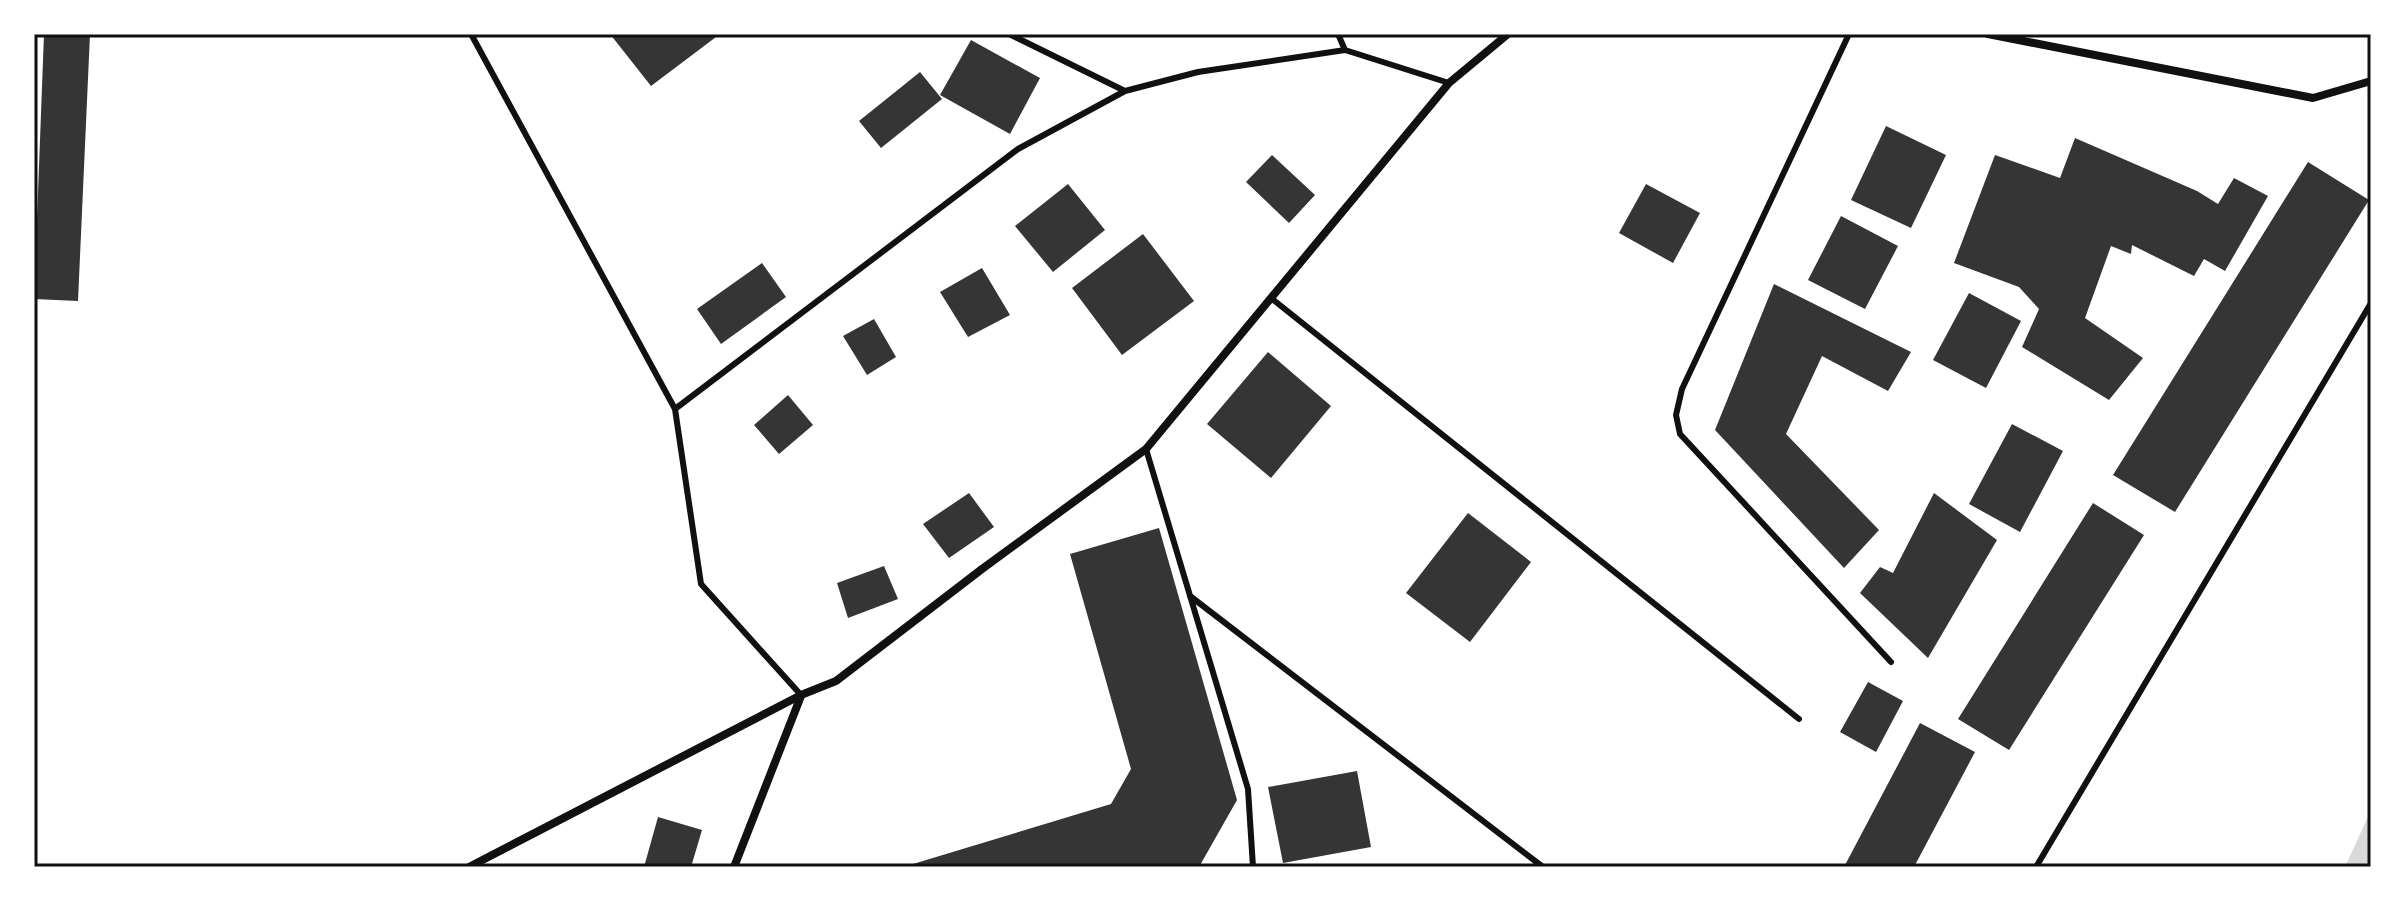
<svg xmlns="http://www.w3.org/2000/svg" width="2405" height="901" viewBox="0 0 2405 901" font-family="'Sofia Sans Condensed',sans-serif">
	<rect width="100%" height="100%" fill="#fff"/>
	<!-- water -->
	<path fill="#d9d9d9" d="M 2371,810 L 2371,867 L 2345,867 Z"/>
	<!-- building -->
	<path fill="#353535" d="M 44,34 L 90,34 L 78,301 L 34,299 Z
		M 610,34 L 720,34 L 651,86 Z
		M 971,40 L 1040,78 L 1010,134 L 940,95 Z
		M 920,72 L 942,99 L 881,148 L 859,121 Z
		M 1886,126 L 1946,155 L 1911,228 L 1851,200 Z
		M 2075,138 L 2197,191 L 2218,204 L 2234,178 L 2268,196 L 2225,271 L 2204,259 L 2194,276 L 2132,245 L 2131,254 L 2111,246 L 2085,318 L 2143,358 L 2109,400 L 2022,347 L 2039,309 L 2019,287 L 1954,263 L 1995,155 L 2060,178 Z
		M 1272,155 L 1315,195 L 1289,223 L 1246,182 Z
		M 2308,162 L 2369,200 L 2175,512 L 2113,475 Z
		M 1068,184 L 1105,230 L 1053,272 L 1015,226 Z
		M 1646,184 L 1700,213 L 1673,263 L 1619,233 Z
		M 1841,216 L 1898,246 L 1865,309 L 1808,280 Z
		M 1143,234 L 1194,301 L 1122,355 L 1072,288 Z
		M 762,263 L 786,297 L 721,344 L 697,309 Z
		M 982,268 L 1010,315 L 968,337 L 940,292 Z
		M 1774,284 L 1911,352 L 1888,391 L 1822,356 L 1786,434 L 1879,530 L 1844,568 L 1715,430 Z
		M 1969,293 L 2021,321 L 1986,388 L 1933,360 Z
		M 874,319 L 896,357 L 867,375 L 843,336 Z
		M 1268,352 L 1331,406 L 1271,478 L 1207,424 Z
		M 788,395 L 813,425 L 779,454 L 754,425 Z
		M 2012,424 L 2063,451 L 2020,532 L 1969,504 Z
		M 969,493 L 994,527 L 949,558 L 923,524 Z
		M 1934,493 L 1997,540 L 1928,658 L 1860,593 L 1880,567 L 1893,573 Z
		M 2093,503 L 2144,535 L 2009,750 L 1958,719 Z
		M 1468,513 L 1531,562 L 1470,642 L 1406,593 Z
		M 1159,528 L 1237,800 L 1199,867 L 903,867 L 1111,804 L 1131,769 L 1070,554 Z
		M 884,566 L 898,599 L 848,618 L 837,583 Z
		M 1868,682 L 1903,701 L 1876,752 L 1840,732 Z
		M 1920,723 L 1975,752 L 1914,867 L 1844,867 Z
		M 1357,771 L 1371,847 L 1283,863 L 1268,787 Z
		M 658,817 L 702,830 L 691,867 L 644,867 Z"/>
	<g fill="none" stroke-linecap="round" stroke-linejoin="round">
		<!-- service -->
		<path stroke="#111" stroke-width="6" d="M 471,34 L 675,409 L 701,584 L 801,695
			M 1009,34 L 1125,91 L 1198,72 L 1345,50 L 1449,83
			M 1338,34 L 1345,50
			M 1849,34 L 1682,389 L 1676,415 L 1680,434 L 1891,662
			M 1271,298 L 1799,719
			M 675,409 L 1018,149 L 1125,91
			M 1146,449 L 1248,789 L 1253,867
			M 1190,596 L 1543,867
			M 2036,867 L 2371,303"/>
		<!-- minor -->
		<path stroke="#111" stroke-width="8" d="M 1988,34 L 2313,98 L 2371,81
			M 469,867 L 801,695 L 836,681 L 982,569 L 1146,449 L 1449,83 L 1508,34
			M 734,867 L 801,696"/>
	</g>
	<!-- border -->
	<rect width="2405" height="901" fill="none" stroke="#ffffff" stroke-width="72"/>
	<rect x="36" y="36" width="2333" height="829" fill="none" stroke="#111" stroke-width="3"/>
</svg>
